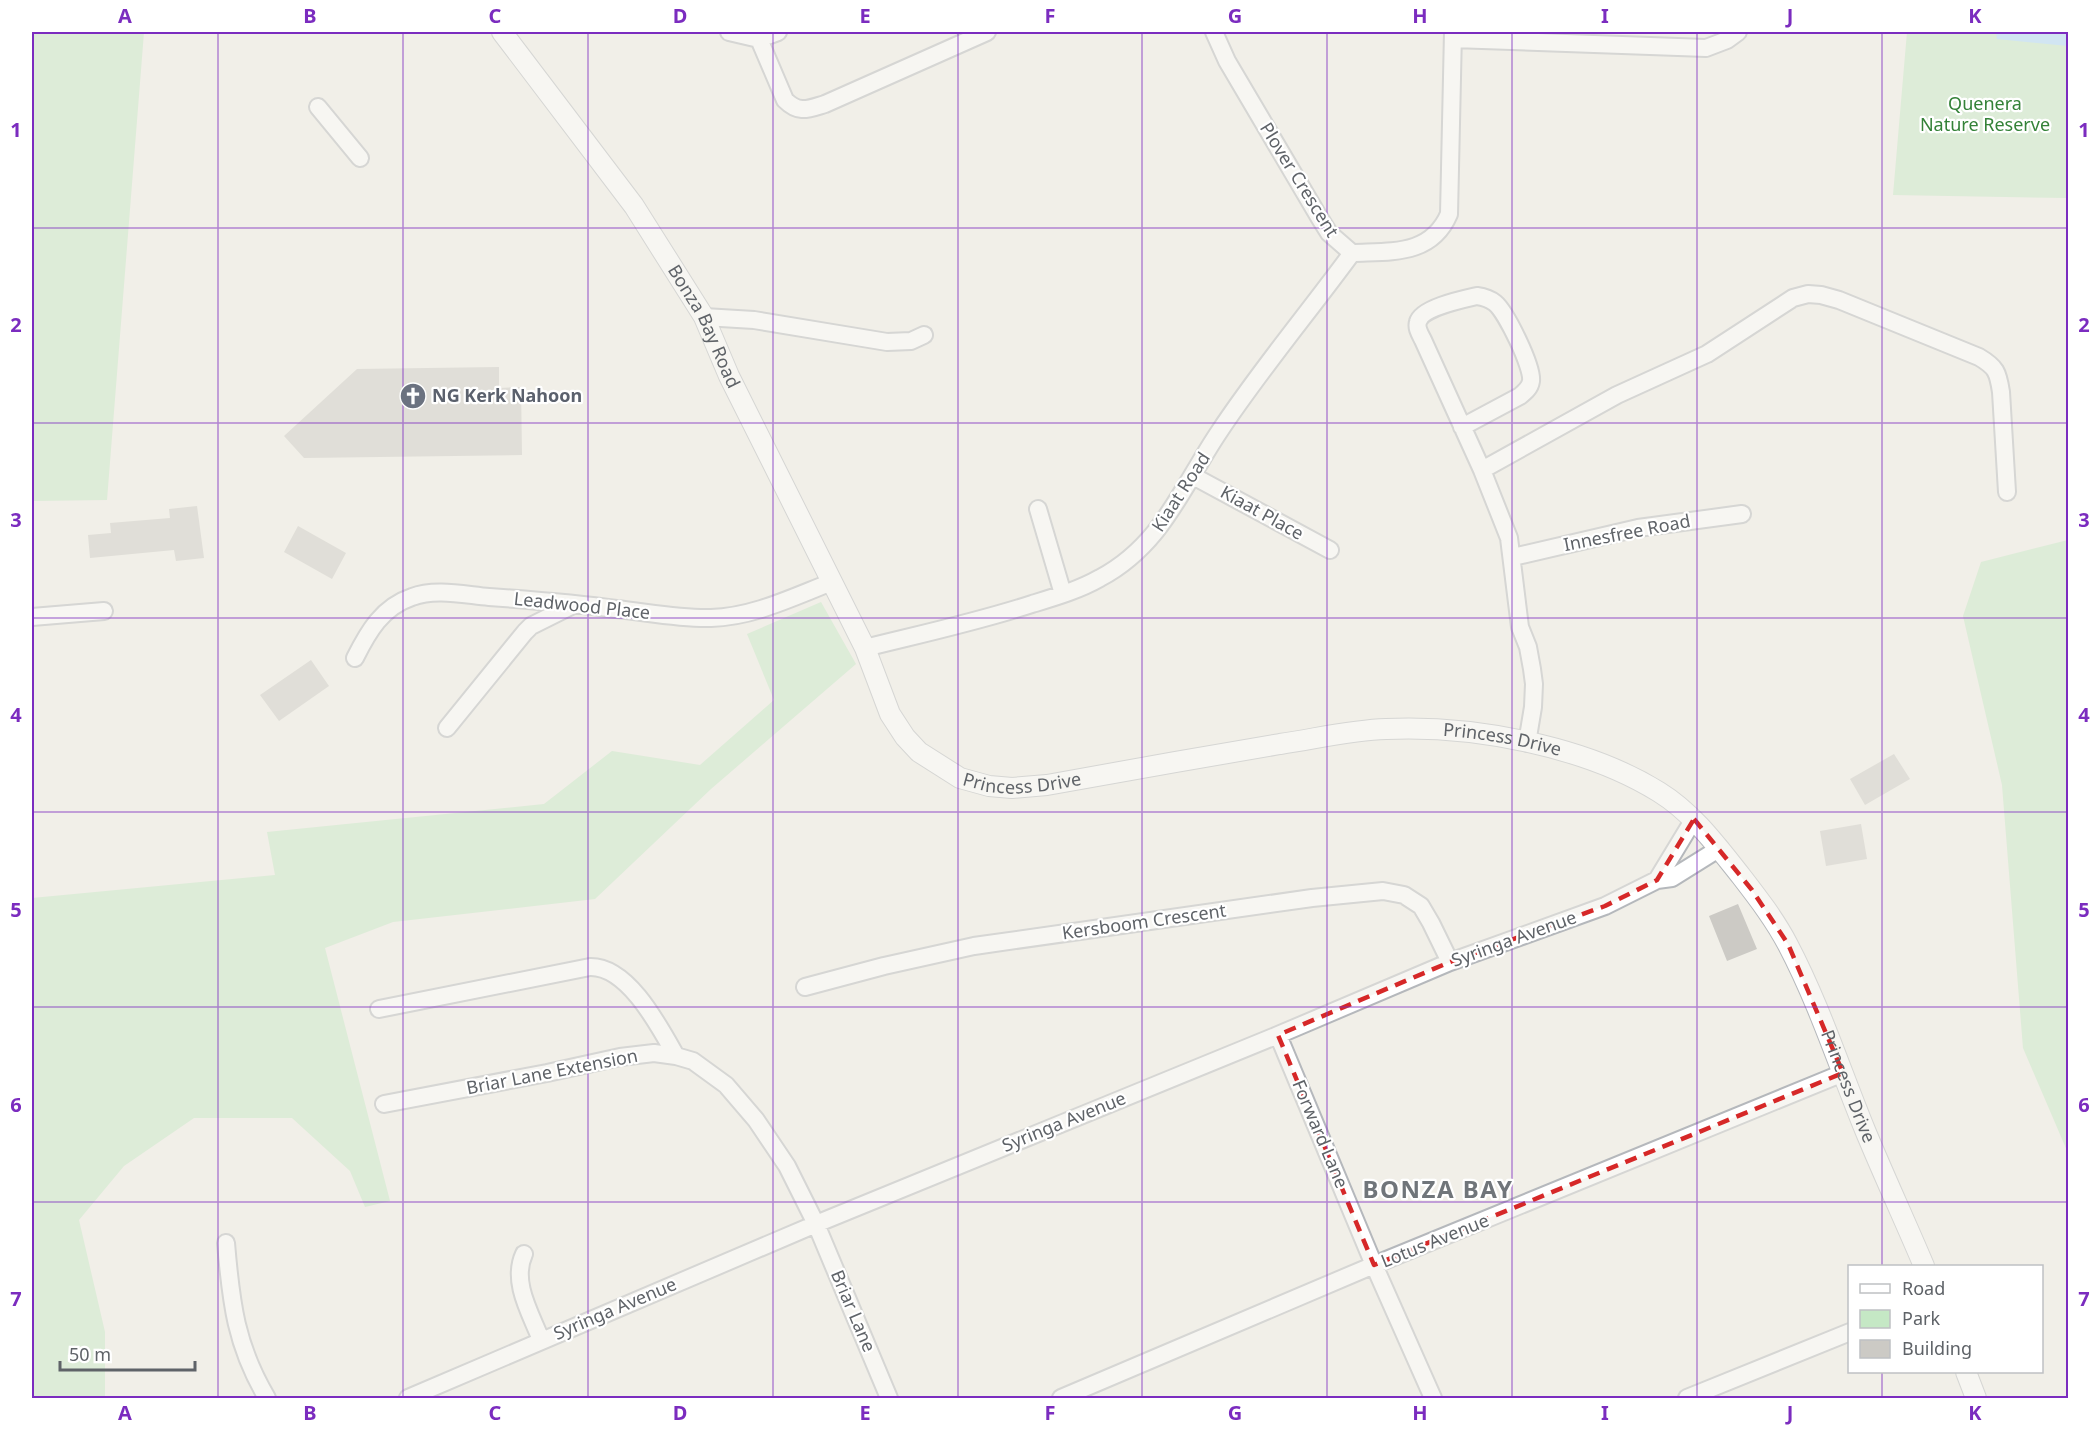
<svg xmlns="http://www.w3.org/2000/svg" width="2100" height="1430" viewBox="0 0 2100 1430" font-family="'Noto Sans',sans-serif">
	<rect width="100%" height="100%" fill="#f1efe8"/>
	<!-- green -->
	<path fill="#c5e8c5" d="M 32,32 L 144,32 L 107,500 L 32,501 Z
		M 1907,32 L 2068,32 L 2068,198 L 1893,195 Z
		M 2068,540 L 2068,1153 L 2023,1048 L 2002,785 L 1963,616 L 1981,562 Z
		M 821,602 L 856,664 L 711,789 L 595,899 L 393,922 L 325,948 L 390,1201 L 365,1207 L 350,1171 L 292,1118 L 194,1118 L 124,1166 L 79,1220 L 105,1332 L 105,1398 L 32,1398 L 32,898 L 275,875 L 267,832 L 544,804 L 612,751 L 700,765 L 774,700 L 747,634 Z"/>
	<!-- water -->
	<path fill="#aadaff" d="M 1996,32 L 2068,32 L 2068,46 L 1997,39 Z"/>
	<!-- building -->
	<path fill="#cccac5" d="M 499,367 L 499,388 L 521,387 L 522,455 L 304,458 L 284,436 L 357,369 Z
		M 197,506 L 204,558 L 176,561 L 174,550 L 90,558 L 88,535 L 111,533 L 110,523 L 170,518 L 169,509 Z
		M 298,526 L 346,553 L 332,579 L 284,552 Z
		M 311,660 L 329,686 L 279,721 L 260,695 Z
		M 1894,754 L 1910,779 L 1865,805 L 1850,779 Z
		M 1861,824 L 1867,859 L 1826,866 L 1820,831 Z
		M 1738,904 L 1757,949 L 1727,961 L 1709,916 Z"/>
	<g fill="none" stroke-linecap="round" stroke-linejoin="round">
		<defs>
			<path id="minor" d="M 729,32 L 759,39 L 778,32
				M 1214,32 L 1227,61 L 1319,217 L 1329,233 L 1352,253 C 1391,251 1431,256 1449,214 L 1453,32
				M 759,39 L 785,100 C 799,114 808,109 825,104 L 987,32
				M 1453,39 L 1706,48 L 1727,40 L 1738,32
				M 318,107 L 360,158
				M 704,317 L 754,320 L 887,342 L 911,341 L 924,335
				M 1462,427 L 1520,396 C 1525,392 1530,388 1531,381 C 1533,367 1506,312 1495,303 C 1490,299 1484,297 1477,296 C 1464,299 1421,308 1418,322 C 1416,328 1420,334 1423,340 L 1482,470
				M 1193,476 L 1330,550
				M 1038,509 L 1063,594
				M 1513,557 L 1638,528 L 1742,514
				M 32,617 L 104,611
				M 865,648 C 921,634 977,622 1032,604 C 1055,597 1079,590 1100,578 C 1162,545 1182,487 1219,432 C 1260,370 1308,313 1352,253
				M 355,658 C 368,632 382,607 412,597 C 435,588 465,595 489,597 C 531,600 573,603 616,609 C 646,612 679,619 711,618 C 753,617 793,597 832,582
				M 447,728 L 525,632 L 531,626 L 575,604
				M 1527,743 L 1533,707 L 1534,684 L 1532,669 L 1528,647 L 1520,627 L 1509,538 L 1482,470 L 1617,395 L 1707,354 L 1793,298 L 1808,294 L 1821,295 L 1839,300 L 1979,357 C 1996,367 1998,372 2001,392 L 2007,492
				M 1657,880 L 1694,819
				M 805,987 L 884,966 L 974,946 L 1312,898 L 1383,891 L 1404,895 L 1421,906 L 1431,923 L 1450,962
				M 379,1009 L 590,967 C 628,966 659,1026 676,1056
				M 1278,1035 L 1374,1265 L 1433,1398
				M 384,1104 L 547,1073 L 620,1057 L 654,1053 L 676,1056 L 693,1061 L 726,1085 L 756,1120 L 787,1166 L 816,1224 L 889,1398
				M 226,1243 C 231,1303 236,1346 267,1398
				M 524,1254 C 511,1282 531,1314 541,1340
				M 408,1398 L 816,1224 L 1278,1035 L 1450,962 L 1605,906 L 1657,880 L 1672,878 L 1720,848
				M 1061,1398 L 1374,1265 L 1843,1073
				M 1687,1398 L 1850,1332"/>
			<g id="tertiary">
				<path id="s1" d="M 502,32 L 634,206 L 704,317 L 729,376 L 865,648 L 890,714 L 905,737 L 919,752 L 960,778 L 989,786 L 1012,788 L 1047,785 C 1125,771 1202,757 1280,744 C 1315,739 1351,730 1386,729 C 1473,725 1585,746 1659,792 C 1693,813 1717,846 1741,876 C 1758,898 1775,920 1788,945 C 1819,1004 1840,1069 1865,1130 C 1884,1176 1905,1221 1924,1266"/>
				<path d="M 1966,1372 L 1976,1398"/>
			</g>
		</defs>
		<!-- minor casing -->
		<use href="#minor" stroke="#b5b8bc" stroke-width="20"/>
		<!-- tertiary casing -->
		<use href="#tertiary" stroke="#b5b8bc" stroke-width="22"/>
		<!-- minor -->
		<use href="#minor" stroke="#fff" stroke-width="16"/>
		<!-- tertiary -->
		<use href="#tertiary" stroke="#fff" stroke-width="20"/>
	</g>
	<!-- marked area -->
	<path d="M0 0H2100V1430H0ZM 1694,819 L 1752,890 L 1788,944 L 1843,1073 L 1374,1265 L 1278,1035 L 1450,962 L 1605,906 L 1657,880 Z" fill="#f1efe8" fill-opacity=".55" fill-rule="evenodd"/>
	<path fill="none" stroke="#d62828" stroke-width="4.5" stroke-dasharray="12 8" stroke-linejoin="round" d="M 1694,819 L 1752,890 L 1788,944 L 1843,1073 L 1374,1265 L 1278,1035 L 1450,962 L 1605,906 L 1657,880 Z"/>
	<!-- grid -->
	<path fill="none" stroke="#7b2cbf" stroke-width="1.5" stroke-opacity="0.55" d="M 218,32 L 218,1398M 403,32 L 403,1398M 588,32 L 588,1398M 773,32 L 773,1398M 958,32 L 958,1398M 1142,32 L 1142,1398M 1327,32 L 1327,1398M 1512,32 L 1512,1398M 1697,32 L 1697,1398M 1882,32 L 1882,1266M 32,228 L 2068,228M 32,423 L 2068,423M 32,618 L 2068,618M 32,812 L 2068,812M 32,1007 L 2068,1007M 32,1202 L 2068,1202M 1882,1372 L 1882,1398"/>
	<!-- icons -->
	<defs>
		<symbol id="church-disc" viewBox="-11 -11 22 22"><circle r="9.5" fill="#6b7280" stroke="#fff"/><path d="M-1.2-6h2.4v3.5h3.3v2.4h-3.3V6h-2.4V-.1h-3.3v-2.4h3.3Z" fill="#fff"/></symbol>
	</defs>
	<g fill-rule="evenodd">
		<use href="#church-disc" x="398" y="381" width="30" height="30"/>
	</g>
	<g text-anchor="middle" stroke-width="4.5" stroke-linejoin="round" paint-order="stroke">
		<!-- park labels -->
		<g font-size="18" fill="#348238" stroke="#fff">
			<text x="1985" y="110">Quenera<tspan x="1985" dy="21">Nature Reserve</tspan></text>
		</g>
		<!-- street labels -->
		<g font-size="18" fill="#5f6368" stroke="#fff">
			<text transform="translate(1299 180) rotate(58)" y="6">Plover Crescent</text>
			<text dy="6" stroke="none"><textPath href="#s1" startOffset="358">Bonza Bay Road</textPath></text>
			<text transform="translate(1181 492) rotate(-57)" y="6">Kiaat Road</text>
			<text transform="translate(1262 513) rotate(29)" y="6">Kiaat Place</text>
			<text transform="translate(1627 533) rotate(-11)" y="6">Innesfree Road</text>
			<text transform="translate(582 606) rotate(6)" y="6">Leadwood Place</text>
			<text dy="6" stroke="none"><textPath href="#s1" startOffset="1434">Princess Drive</textPath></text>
			<text dy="6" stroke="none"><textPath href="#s1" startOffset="948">Princess Drive</textPath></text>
			<text transform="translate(1144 922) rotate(-8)" y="6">Kersboom Crescent</text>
			<text transform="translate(1514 939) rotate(-20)" y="6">Syringa Avenue</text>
			<text transform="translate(552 1072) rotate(-11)" y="6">Briar Lane Extension</text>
			<text dy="6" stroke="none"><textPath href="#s1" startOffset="1956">Princess Drive</textPath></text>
			<text transform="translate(1064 1122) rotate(-22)" y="6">Syringa Avenue</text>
			<text transform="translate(1320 1134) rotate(67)" y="6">Forward Lane</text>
			<text transform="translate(1435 1241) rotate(-22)" y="6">Lotus Avenue</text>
			<text transform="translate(615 1309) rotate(-23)" y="6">Syringa Avenue</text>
			<text transform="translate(853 1311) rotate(67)" y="6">Briar Lane</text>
		</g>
		<!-- worship labels -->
		<g font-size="18" font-weight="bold" fill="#5b616d" stroke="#fff" text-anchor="start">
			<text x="432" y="402">NG Kerk Nahoon</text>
		</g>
		<!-- district labels -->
		<g font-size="24" font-weight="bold" letter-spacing="1.5" fill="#70757a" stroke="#fff">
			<text x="1438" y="1198">BONZA BAY</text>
		</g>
	</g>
	<!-- border -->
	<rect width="2100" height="1430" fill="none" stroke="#ffffff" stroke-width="66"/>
	<!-- legend -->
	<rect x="1848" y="1265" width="195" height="108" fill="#ffffff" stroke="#bfc1c3" stroke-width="1.5"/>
	<rect x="1860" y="1284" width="30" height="9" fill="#ffffff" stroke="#bfc1c3" stroke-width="1.5"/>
	<text x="1902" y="1295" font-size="18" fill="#5f6368">Road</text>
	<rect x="1860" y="1310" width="30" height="18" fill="#c5e8c5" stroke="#bfc1c3" stroke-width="1.5"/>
	<text x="1902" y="1325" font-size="18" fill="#5f6368">Park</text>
	<rect x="1860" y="1340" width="30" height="18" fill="#cccac5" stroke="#bfc1c3" stroke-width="1.5"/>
	<text x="1902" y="1355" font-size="18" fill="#5f6368">Building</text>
	<!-- scale -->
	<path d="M60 1361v9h135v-9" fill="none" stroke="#5f6368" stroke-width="3"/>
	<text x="69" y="1361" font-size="18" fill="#5f6368" stroke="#ffffff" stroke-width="4.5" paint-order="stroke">50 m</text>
	<rect x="33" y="33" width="2034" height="1364" fill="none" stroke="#7b2cbf" stroke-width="2"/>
	<g font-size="20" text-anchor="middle" font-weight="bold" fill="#7b2cbf">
		<text x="125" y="23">A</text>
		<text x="310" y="23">B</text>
		<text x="495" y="23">C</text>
		<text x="680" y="23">D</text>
		<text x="865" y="23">E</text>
		<text x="1050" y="23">F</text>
		<text x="1235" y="23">G</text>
		<text x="1420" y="23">H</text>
		<text x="1605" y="23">I</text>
		<text x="1790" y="23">J</text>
		<text x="1975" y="23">K</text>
		<text x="16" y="137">1</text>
		<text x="2084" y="137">1</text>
		<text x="16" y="332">2</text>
		<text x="2084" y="332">2</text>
		<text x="16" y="527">3</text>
		<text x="2084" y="527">3</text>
		<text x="16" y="722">4</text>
		<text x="2084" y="722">4</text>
		<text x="16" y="917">5</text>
		<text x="2084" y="917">5</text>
		<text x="16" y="1112">6</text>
		<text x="2084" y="1112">6</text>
		<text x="16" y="1306">7</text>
		<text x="2084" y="1306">7</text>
		<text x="125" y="1420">A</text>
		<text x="310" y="1420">B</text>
		<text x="495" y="1420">C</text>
		<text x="680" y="1420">D</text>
		<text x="865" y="1420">E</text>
		<text x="1050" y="1420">F</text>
		<text x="1235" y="1420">G</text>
		<text x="1420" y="1420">H</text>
		<text x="1605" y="1420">I</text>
		<text x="1790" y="1420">J</text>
		<text x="1975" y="1420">K</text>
	</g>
</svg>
